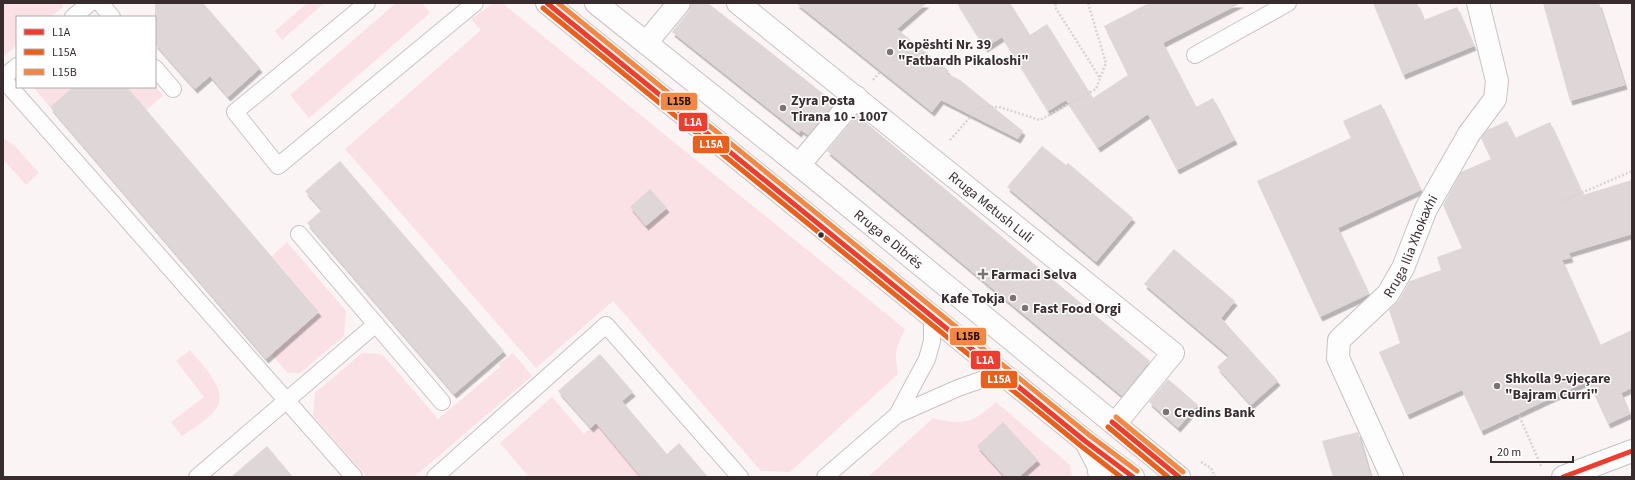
<svg xmlns="http://www.w3.org/2000/svg" width="1635" height="480" viewBox="0 0 1635 480" font-family="'Source Sans 3',sans-serif">
	<defs>
		<filter id="shadow"><feDropShadow dx="2.5" dy="4.5" stdDeviation="0" flood-color="#0004"/></filter>
	</defs>
	<rect width="100%" height="100%" fill="#faf4f5"/>
	<!-- green -->
	<path fill="#f9e1e6" d="M 3,3 L 63,3 L 63,7 L 51,17 L 17,17 L 17,45 L 3,57 Z
		M 307,3 L 324,3 L 282,40 L 275,31 Z
		M 396,3 L 422,3 L 430,13 L 309,118 L 290,95 Z
		M 494,3 L 502,3 L 905,329 C 896,348 894,353 898,374 L 790,472 L 761,471 L 613,301 L 536,368 L 345,149 L 481,30 L 471,19 Z
		M 155,86 L 163,96 L 146,110 L 127,87 Z
		M 33,87 L 73,87 L 50,107 Z
		M 3,138 L 14,145 L 39,173 L 26,185 L 3,159 Z
		M 287,242 L 346,311 L 344,336 L 300,373 L 288,373 L 271,354 L 319,312 L 272,256 Z
		M 190,350 C 201,364 230,390 216,409 C 208,420 193,428 182,436 L 171,422 L 204,397 L 176,361 Z
		M 362,353 L 382,354 L 438,419 L 500,367 L 499,364 L 513,353 L 532,376 L 414,477 L 367,477 L 313,416 L 315,393 Z
		M 552,397 L 584,434 L 596,423 L 642,476 L 529,477 L 500,443 Z
		M 996,402 L 1070,465 L 1072,477 L 868,477 L 933,418 C 963,426 973,423 996,402 Z"/>
	<!-- building -->
	<path fill="#ded6d7" filter="url(#shadow)" d="M 155,3 L 203,3 L 260,68 L 228,97 L 210,76 L 195,89 L 155,44 Z
		M 691,3 L 708,3 L 835,103 L 808,135 L 801,130 L 799,133 L 672,32 L 689,11 Z
		M 796,3 L 927,3 L 897,29 L 949,71 L 946,73 L 960,80 L 1023,131 L 1018,139 L 941,100 L 932,112 Z
		M 957,3 L 1010,3 L 1030,35 L 1047,24 L 1093,98 L 1128,75 L 1104,26 L 1149,3 L 1241,3 L 1163,43 L 1196,107 L 1213,98 L 1235,140 L 1177,170 L 1148,114 L 1098,148 L 1066,100 L 1048,111 L 1002,37 L 985,48 Z
		M 1373,3 L 1417,3 L 1424,20 L 1457,7 L 1474,46 L 1403,75 Z
		M 1543,3 L 1599,3 L 1625,85 L 1570,101 Z
		M 73,87 L 127,87 L 319,312 L 266,359 L 50,107 Z
		M 1381,104 L 1421,190 L 1338,228 L 1369,294 L 1320,317 L 1257,181 L 1351,138 L 1343,121 Z
		M 857,115 L 1150,361 L 1122,396 L 827,151 Z
		M 1507,121 L 1515,138 L 1550,122 L 1583,195 L 1632,180 L 1632,234 L 1569,253 L 1571,258 L 1562,260 L 1600,345 L 1632,330 L 1632,388 L 1621,393 L 1630,414 L 1608,424 L 1588,381 L 1481,431 L 1462,390 L 1407,415 L 1379,352 L 1400,343 L 1389,310 L 1399,300 L 1410,281 L 1441,270 L 1437,257 L 1462,248 L 1443,205 L 1461,172 L 1491,159 L 1481,138 L 1487,130 Z
		M 1042,146 L 1066,165 L 1068,163 L 1133,218 L 1096,262 L 1007,187 Z
		M 340,161 L 504,351 L 454,394 L 307,223 L 322,210 L 305,191 Z
		M 650,189 L 667,208 L 646,226 L 630,207 Z
		M 1174,249 L 1235,301 L 1221,318 L 1278,381 L 1251,405 L 1217,367 L 1229,356 L 1144,284 Z
		M 600,354 L 633,392 L 622,401 L 667,454 L 679,443 L 708,477 L 641,477 L 596,423 L 591,428 L 558,391 Z
		M 1168,379 L 1198,405 L 1178,428 L 1149,402 Z
		M 1003,422 L 1038,460 L 1019,477 L 1005,477 L 977,446 Z
		M 1358,432 L 1371,477 L 1333,477 L 1322,441 Z
		M 267,446 L 293,477 L 231,477 Z"/>
	<g fill="none" stroke-linecap="round" stroke-linejoin="round">
		<defs>
			<path id="service" d="M 100,3 L 112,17
				M 367,3 L 235,112 L 278,166 L 475,3
				M 73,17 L 90,3
				M 1195,55 L 1288,3
				M 155,68 L 173,89
				M 3,78 L 17,66
				M 3,79 L 354,477
				M 299,234 L 442,402
				M 897,415 L 927,359 L 932,341 L 932,317
				M 197,477 L 376,324
				M 435,477 L 606,325 L 740,477
				M 825,477 L 897,415 L 958,388 L 1001,373"/>
			<g id="minor">
				<path id="s1" d="M 738,3 L 1173,353 L 1115,424"/>
				<path d="M 646,43 L 679,3"/>
				<path d="M 799,165 L 856,97"/>
				<path id="s2" d="M 1392,477 L 1338,358 L 1339,340 L 1388,294 L 1403,268 L 1426,209 L 1469,134 L 1495,99 L 1497,81 L 1478,3"/>
			</g>
			<path id="tertiary" d="M 1563,477 L 1632,451"/>
			<g id="primary">
				<path d="M 547,3 L 1085,441 L 1133,477"/>
				<path id="s3" d="M 596,3 L 799,165 L 1179,477"/>
				<path d="M 1087,444 L 1098,465 L 1100,477"/>
			</g>
		</defs>
		<!-- service casing -->
		<use href="#service" stroke="#cbc1c4" stroke-width="18"/>
		<!-- minor casing -->
		<use href="#minor" stroke="#cbc1c4" stroke-width="24"/>
		<!-- tertiary casing -->
		<use href="#tertiary" stroke="#cbc1c4" stroke-width="24"/>
		<!-- primary casing -->
		<use href="#primary" stroke="#cbc1c4" stroke-width="24"/>
		<!-- path -->
		<path stroke="#d8d4d4" stroke-width="2.5" stroke-dasharray="2 2" stroke-linecap="butt" d="M 1088,3 L 1106,63 L 1100,78
			M 873,80 L 881,71
			M 950,140 L 979,107 L 999,107 L 1040,120 L 1096,89 L 1100,78 L 1055,7 L 1056,3
			M 1556,204 L 1632,171
			M 987,288 L 1014,257
			M 1518,413 L 1541,466
			M 1201,462 L 1211,468 L 1215,477"/>
		<!-- service -->
		<use href="#service" stroke="#fefdfe" stroke-width="16"/>
		<!-- minor -->
		<use href="#minor" stroke="#fefdfe" stroke-width="22"/>
		<!-- tertiary -->
		<use href="#tertiary" stroke="#fefdfe" stroke-width="22"/>
		<!-- primary -->
		<use href="#primary" stroke="#fefdfe" stroke-width="22"/>
		<defs>
			<path id="bus-1" d="M 547,3 L 1085,441 L 1133,477
				M 1112,422 L 1179,477
				M 1563,477 L 1632,451"/>
			<path id="bus-2" d="M 543,8 L 1081,446 L 1121,477
				M 1108,427 L 1168,477"/>
			<path id="bus-3" d="M 558,3 L 1089,435 L 1137,471
				M 1116,417 L 1183,472"/>
		</defs>
		<!-- bus-1 casing -->
		<use href="#bus-1" stroke="#fff" stroke-width="8"/>
		<!-- bus-2 casing -->
		<use href="#bus-2" stroke="#fff" stroke-width="8"/>
		<!-- bus-3 casing -->
		<use href="#bus-3" stroke="#fff" stroke-width="8"/>
		<!-- bus-1 -->
		<use href="#bus-1" stroke="#f03c2c" stroke-width="5"/>
		<!-- bus-2 -->
		<use href="#bus-2" stroke="#eb5f1a" stroke-width="5"/>
		<!-- bus-3 -->
		<use href="#bus-3" stroke="#f68742" stroke-width="5"/>
	</g>
	<!-- markers -->
	<g fill="#7d7274" stroke="#fff" stroke-width="1.5">
		<circle cx="890" cy="52" r="4"/>
		<circle cx="783" cy="108" r="4"/>
		<path d="M981 268h4v4h4v4h-4v4h-4v-4h-4v-4h4z"/>
		<circle cx="1013" cy="298" r="4"/>
		<circle cx="1025" cy="308" r="4"/>
		<circle cx="1497" cy="386" r="4"/>
		<circle cx="1166" cy="412" r="4"/>
	</g>
	<circle fill="#392c2f" stroke="#fff" stroke-width="1.5" cx="821" cy="235" r="3.5"/>
	<g text-anchor="middle" stroke-width="3" stroke-linejoin="round" paint-order="stroke">
		<!-- poi labels -->
		<g font-size="14" font-weight="bold" fill="#392c2f" stroke="#fff" text-anchor="start">
			<text x="898" y="49">Kopështi Nr. 39<tspan x="898" dy="16">"Fatbardh Pikaloshi"</tspan></text>
			<text x="791" y="105">Zyra Posta<tspan x="791" dy="16">Tirana 10 - 1007</tspan></text>
			<text x="991" y="279">Farmaci Selva</text>
			<text x="1005" y="303" text-anchor="end">Kafe Tokja</text>
			<text x="1033" y="313">Fast Food Orgi</text>
			<text x="1505" y="383">Shkolla 9-vjeçare<tspan x="1505" dy="16">"Bajram Curri"</tspan></text>
			<text x="1174" y="417">Credins Bank</text>
		</g>
		<!-- street labels -->
		<g font-size="14" fill="#392c2f" stroke="#fff">
			<text dy="5" stroke="none"><textPath href="#s1" startOffset="325">Rruga Metush Luli</textPath></text>
			<text dy="5" stroke="none"><textPath href="#s3" startOffset="376">Rruga e Dibrës</textPath></text>
			<text dy="5" stroke="none"><textPath href="#s2" startOffset="269">Rruga Ilia Xhokaxhi</textPath></text>
		</g>
	</g>
	<g stroke="#fff" stroke-width="1.5">
		<rect x="660" y="92" width="38" height="19" rx="4" fill="#f68742"/>
		<rect x="678" y="112" width="30" height="20" rx="4" fill="#f03c2c"/>
		<rect x="692" y="135" width="38" height="19" rx="4" fill="#eb5f1a"/>
		<rect x="949" y="327" width="38" height="19" rx="4" fill="#f68742"/>
		<rect x="970" y="350" width="31" height="20" rx="4" fill="#f03c2c"/>
		<rect x="980" y="370" width="38" height="19" rx="4" fill="#eb5f1a"/>
	</g>
	<g font-size="11" text-anchor="middle" font-weight="bold" fill="#fff">
		<text x="693" y="126">L1A</text>
		<text x="711" y="148">L15A</text>
		<text x="985" y="364">L1A</text>
		<text x="999" y="383">L15A</text>
	</g>
	<g font-size="11" text-anchor="middle" font-weight="bold" fill="#111">
		<text x="679" y="105">L15B</text>
		<text x="968" y="340">L15B</text>
	</g>
	<!-- border -->
	<rect width="1635" height="480" fill="none" stroke="#392c2f" stroke-width="8"/>
	<!-- legend -->
	<rect x="16" y="16" width="140" height="72" fill="#ffffff" stroke="#b0abac"/>
	<rect x="24" y="29" width="20" height="6" fill="#f03c2c" stroke="#b0abac"/>
	<text x="52" y="36" font-size="12" fill="#392c2f">L1A</text>
	<rect x="24" y="49" width="20" height="6" fill="#eb5f1a" stroke="#b0abac"/>
	<text x="52" y="56" font-size="12" fill="#392c2f">L15A</text>
	<rect x="24" y="69" width="20" height="6" fill="#f68742" stroke="#b0abac"/>
	<text x="52" y="76" font-size="12" fill="#392c2f">L15B</text>
	<!-- scale -->
	<path d="M1491 456v6h82v-6" fill="none" stroke="#392c2f" stroke-width="2"/>
	<text x="1497" y="456" font-size="12" fill="#392c2f" stroke="#ffffff" stroke-width="3" paint-order="stroke">20 m</text>
</svg>
